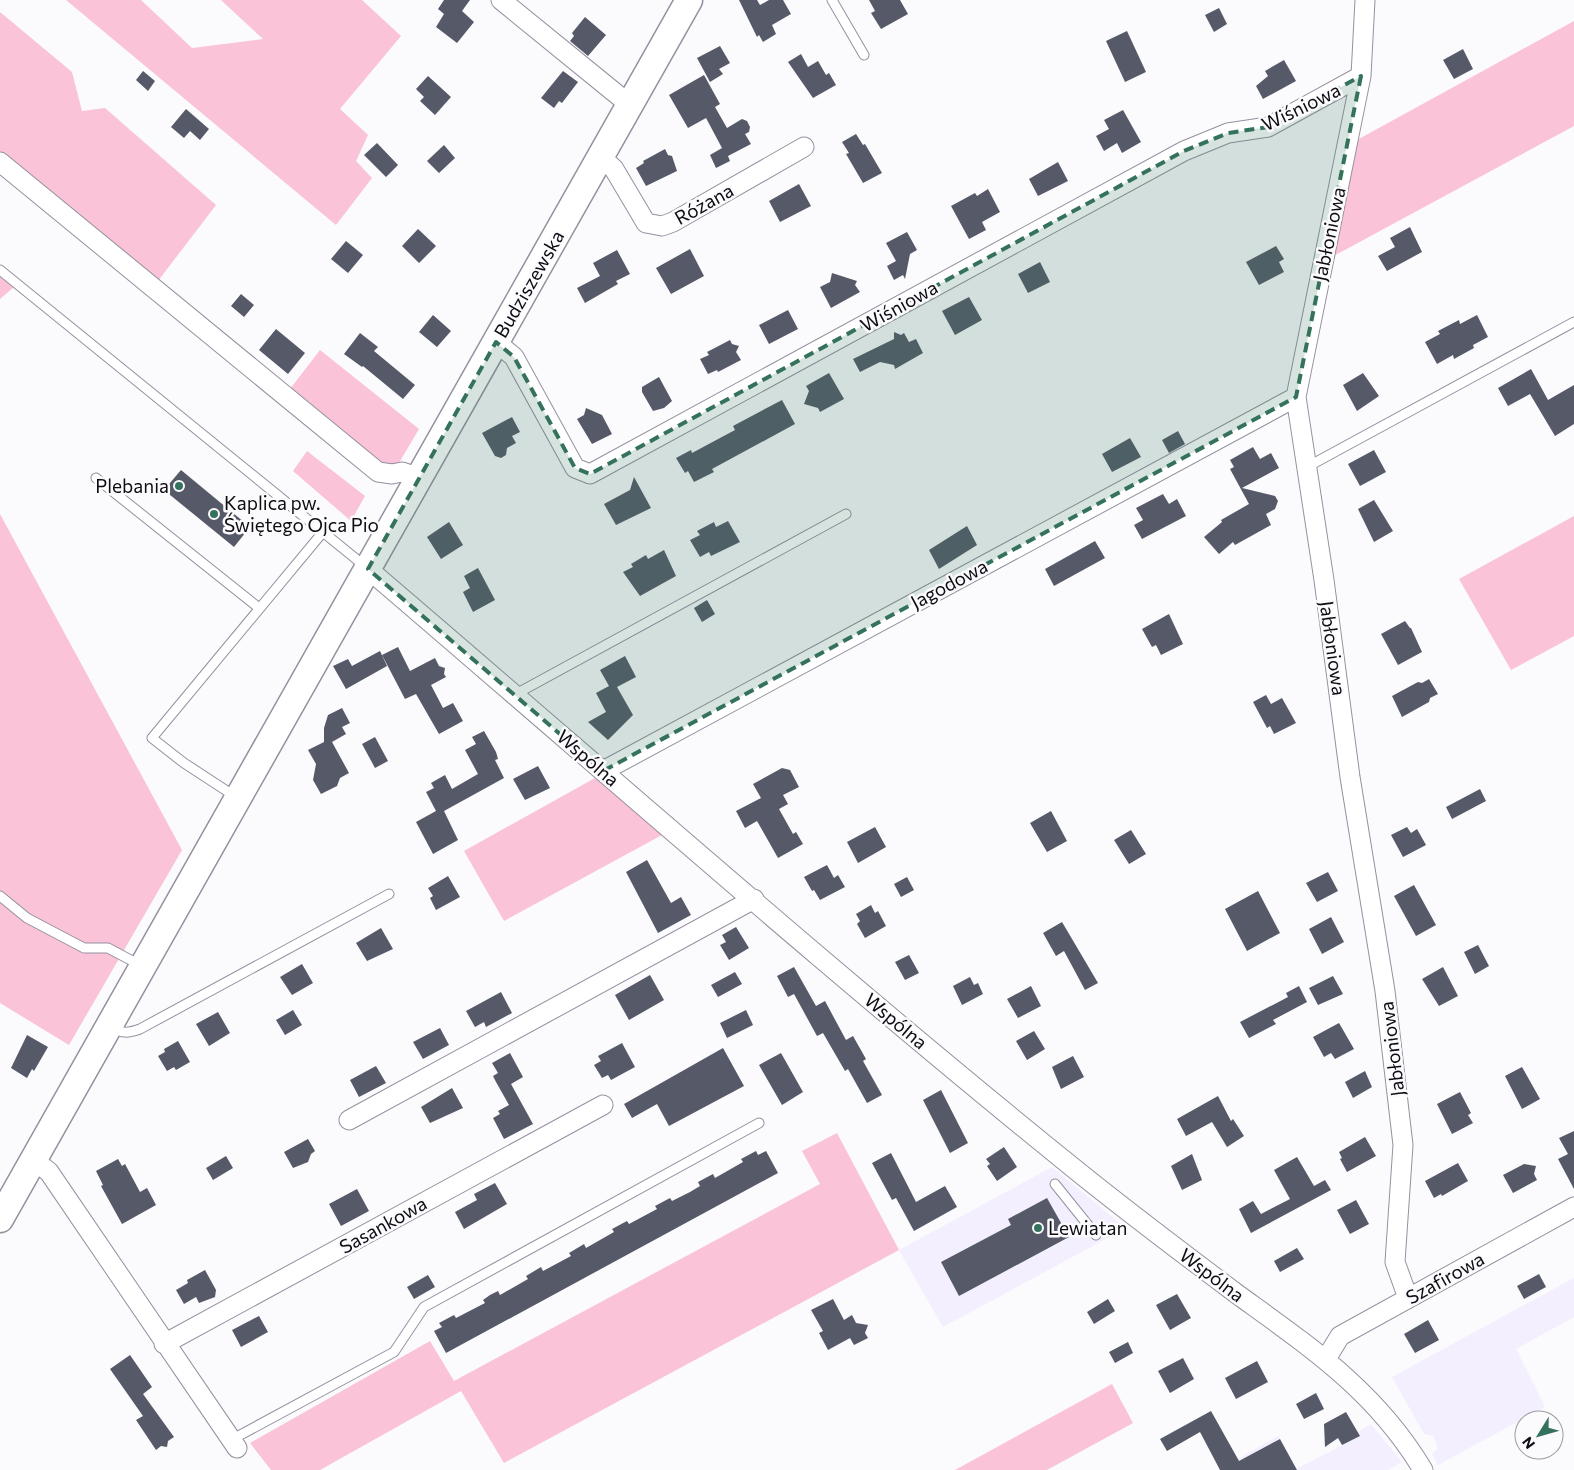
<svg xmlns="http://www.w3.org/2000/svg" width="1574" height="1470" viewBox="0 0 1574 1470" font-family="Commissioner,sans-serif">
	<rect width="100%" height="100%" fill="#fbfafd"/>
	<!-- built -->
	<path fill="#f4effe" d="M 1052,1167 L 1126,1228 L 943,1327 L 899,1250 Z
		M 1574,1278 L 1574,1317 L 1516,1349 L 1545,1407 L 1438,1465 L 1432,1454 L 1438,1448 L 1433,1436 L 1424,1434 L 1392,1377 Z
		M 1371,1424 L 1402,1462 L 1388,1470 L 1218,1470 L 1278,1436 L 1296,1469 L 1360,1436 L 1358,1432 Z"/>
	<!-- green -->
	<path fill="#fac3d7" d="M 66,0 L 141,0 L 192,48 L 263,39 L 221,0 L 362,0 L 401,36 L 340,109 L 368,135 L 356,161 L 372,178 L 336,225 Z
		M 0,12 L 72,72 L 82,111 L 105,108 L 216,205 L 158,281 L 0,152 Z
		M 1574,21 L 1574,126 L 1330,258 L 1357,140 Z
		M 0,276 L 14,287 L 0,299 Z
		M 320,350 L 419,429 L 393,473 L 290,389 Z
		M 307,451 L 365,496 L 351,521 L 293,471 Z
		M 0,514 L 182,850 L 69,1045 L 0,1003 Z
		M 1574,516 L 1574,636 L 1511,670 L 1459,579 Z
		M 595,778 L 662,835 L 504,921 L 464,851 Z
		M 837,1133 L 899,1250 L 504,1463 L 461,1391 L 320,1470 L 271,1470 L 250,1443 L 430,1341 L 454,1381 L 820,1184 L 802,1151 Z
		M 1112,1384 L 1133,1423 L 1047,1470 L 955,1470 Z"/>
	<!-- building -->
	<path fill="#565a68" d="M 444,0 L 470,0 L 462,11 L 474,22 L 457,43 L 436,27 L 444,14 L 438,9 Z
		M 739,0 L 757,0 L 760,5 L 769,0 L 783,0 L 791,14 L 772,25 L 776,34 L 763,42 L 759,35 L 757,37 Z
		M 869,0 L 900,0 L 908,14 L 881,29 L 871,13 L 875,11 Z
		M 1219,8 L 1227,24 L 1214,32 L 1205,15 Z
		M 585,17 L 606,35 L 588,56 L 570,41 L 574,36 L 572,33 Z
		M 1127,31 L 1146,72 L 1125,82 L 1106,41 Z
		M 720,46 L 730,63 L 719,69 L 723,74 L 710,82 L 697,58 Z
		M 1463,49 L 1473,69 L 1454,79 L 1443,60 Z
		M 801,54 L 808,67 L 818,61 L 826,75 L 829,73 L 836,85 L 813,98 L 788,62 Z
		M 1284,60 L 1296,81 L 1263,99 L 1256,86 L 1268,76 L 1265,71 Z
		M 143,71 L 155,81 L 148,91 L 136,80 Z
		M 563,71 L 578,82 L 562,103 L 559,101 L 554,108 L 541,98 Z
		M 704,75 L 720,104 L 715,107 L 727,128 L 742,119 L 747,121 L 750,127 L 749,132 L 745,134 L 751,144 L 728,156 L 730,161 L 716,168 L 710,155 L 722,148 L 706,118 L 688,128 L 669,95 Z
		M 428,76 L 451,97 L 435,115 L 420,101 L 424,97 L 416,89 Z
		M 186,109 L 209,129 L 200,140 L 190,131 L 184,138 L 171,127 Z
		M 1123,110 L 1141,142 L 1122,153 L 1117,143 L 1104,151 L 1096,136 L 1109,129 L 1104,120 Z
		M 856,134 L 863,145 L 865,144 L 882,173 L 863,183 L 846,154 L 849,153 L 842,142 Z
		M 377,143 L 398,165 L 386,177 L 364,155 Z
		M 444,145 L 455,158 L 439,173 L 427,161 Z
		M 665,149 L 668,155 L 672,156 L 677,171 L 646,186 L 636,168 L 644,163 L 643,161 Z
		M 1058,162 L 1068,181 L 1038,196 L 1029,179 Z
		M 799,184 L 811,206 L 780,222 L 769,201 Z
		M 988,189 L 1000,212 L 982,222 L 986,230 L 969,239 L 951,206 L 975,193 L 977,196 Z
		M 1410,227 L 1422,252 L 1387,271 L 1378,256 L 1395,247 L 1390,238 Z
		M 418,229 L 436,246 L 419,263 L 402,246 Z
		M 907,232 L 917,250 L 910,254 L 905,279 L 903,275 L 894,280 L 887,266 L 896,261 L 886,243 Z
		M 346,241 L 363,255 L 348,273 L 331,259 Z
		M 1276,246 L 1284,259 L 1279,262 L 1284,272 L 1259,285 L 1246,262 Z
		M 690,249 L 704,276 L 671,294 L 656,268 Z
		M 617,250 L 630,274 L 616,281 L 618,284 L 585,303 L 577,288 L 600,276 L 593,263 Z
		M 1040,262 L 1050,282 L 1028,293 L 1018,274 Z
		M 832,273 L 857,281 L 855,285 L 860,292 L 831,308 L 820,287 L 830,282 Z
		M 241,294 L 254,305 L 244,317 L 231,306 Z
		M 969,297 L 982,320 L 955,335 L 942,311 Z
		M 788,310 L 798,329 L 769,344 L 759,325 Z
		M 433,315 L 451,331 L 437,347 L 419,332 Z
		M 1477,315 L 1488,337 L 1473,345 L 1474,348 L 1454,359 L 1453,355 L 1437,364 L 1425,342 L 1440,334 L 1438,331 L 1459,320 L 1460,324 Z
		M 276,329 L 305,353 L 288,374 L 259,350 Z
		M 894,332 L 901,335 L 904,333 L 909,342 L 916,339 L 923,353 L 895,369 L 894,365 L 880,362 L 860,372 L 853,359 L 894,339 Z
		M 360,333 L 378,347 L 374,351 L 415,385 L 403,399 L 363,366 L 362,367 L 344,354 Z
		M 730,340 L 732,344 L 739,346 L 736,352 L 741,360 L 718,372 L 717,370 L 708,374 L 700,359 L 709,355 L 707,352 Z
		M 1531,369 L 1548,400 L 1574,385 L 1574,424 L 1555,436 L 1530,394 L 1508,406 L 1498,388 Z
		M 829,373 L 844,399 L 820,412 L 818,408 L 804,404 L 809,391 L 806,386 Z
		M 1363,373 L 1379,396 L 1357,411 L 1343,385 Z
		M 659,377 L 672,401 L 664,408 L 653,411 L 642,392 L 642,387 Z
		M 782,400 L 795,424 L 712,469 L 714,472 L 694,482 L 688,471 L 685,473 L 676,458 L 691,450 L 692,453 L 735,430 L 733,426 Z
		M 586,408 L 602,415 L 612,434 L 592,444 L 577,419 L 584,415 Z
		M 512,417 L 520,432 L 512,436 L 516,443 L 507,448 L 506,455 L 501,458 L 495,456 L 482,433 Z
		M 1178,431 L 1185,444 L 1169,453 L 1162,440 Z
		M 1130,438 L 1141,457 L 1112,472 L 1102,454 Z
		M 1253,447 L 1260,459 L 1271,453 L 1279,468 L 1242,488 L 1275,496 L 1278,501 L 1275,509 L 1266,514 L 1271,525 L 1235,545 L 1233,542 L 1219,554 L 1204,537 L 1222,522 L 1221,520 L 1249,504 L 1230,469 L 1234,467 L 1230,460 Z
		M 1374,450 L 1386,472 L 1360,486 L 1348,464 Z
		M 181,470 L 250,527 L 234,547 L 164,490 Z
		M 634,477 L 651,508 L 616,525 L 604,504 L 630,490 Z
		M 1163,494 L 1169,504 L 1177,499 L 1186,516 L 1142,539 L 1134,525 L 1143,520 L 1136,508 Z
		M 1374,500 L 1393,531 L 1374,542 L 1358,509 Z
		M 728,521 L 740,542 L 711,556 L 709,552 L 700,557 L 690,540 L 700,535 L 697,531 L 714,522 L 716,527 Z
		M 449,522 L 463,545 L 441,559 L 427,537 Z
		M 967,526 L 977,545 L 939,569 L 929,550 Z
		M 1095,541 L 1105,558 L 1054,586 L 1045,569 Z
		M 664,550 L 676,576 L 640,596 L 623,572 L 633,567 L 631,564 L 646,555 L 648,559 Z
		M 478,568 L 495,600 L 473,612 L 463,592 L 470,588 L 464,576 Z
		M 707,600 L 715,614 L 702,622 L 694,608 Z
		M 1169,614 L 1183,644 L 1161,655 L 1156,645 L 1152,647 L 1142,629 Z
		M 1405,621 L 1410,628 L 1411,628 L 1422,652 L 1398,665 L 1381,634 Z
		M 398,647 L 410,671 L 435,658 L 439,666 L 445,668 L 444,674 L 446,677 L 431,685 L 443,708 L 453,703 L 463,721 L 439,734 L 416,694 L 405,699 L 382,655 Z
		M 380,651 L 387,666 L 346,689 L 333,666 L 348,659 L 352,666 Z
		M 625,656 L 636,677 L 617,687 L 633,715 L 608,740 L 588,722 L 606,712 L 596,693 L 609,686 L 600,670 Z
		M 1429,679 L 1438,694 L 1430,698 L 1429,702 L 1402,717 L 1392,696 L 1418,682 L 1422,683 Z
		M 1266,695 L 1271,704 L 1282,698 L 1296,723 L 1274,734 L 1270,726 L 1267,728 L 1253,702 Z
		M 342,708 L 350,723 L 342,727 L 346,734 L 332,742 L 349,773 L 340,778 L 337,786 L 321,794 L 313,780 L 316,764 L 308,750 L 324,742 L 324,728 L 328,715 Z
		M 484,731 L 496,752 L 498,759 L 495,760 L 504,778 L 444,811 L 458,840 L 433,854 L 416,822 L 436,811 L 426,792 L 434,788 L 431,783 L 445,775 L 452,789 L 478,774 L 465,750 L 476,744 L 472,737 Z
		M 375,737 L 388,761 L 375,768 L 362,744 Z
		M 538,766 L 550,788 L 525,800 L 513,779 Z
		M 782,768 L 790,770 L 799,787 L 783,795 L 788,804 L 779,809 L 793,834 L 796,832 L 803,844 L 778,858 L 757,821 L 745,828 L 736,811 L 761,798 L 753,784 Z
		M 1480,789 L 1486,801 L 1452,819 L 1446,807 Z
		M 1051,811 L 1067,841 L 1047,852 L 1030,823 Z
		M 875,827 L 886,847 L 858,863 L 847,842 Z
		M 1407,827 L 1411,833 L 1417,829 L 1426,845 L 1403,857 L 1391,835 Z
		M 1131,830 L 1146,854 L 1129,864 L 1114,840 Z
		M 647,860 L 671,903 L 681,897 L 691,915 L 658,933 L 626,872 Z
		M 827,865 L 834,878 L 838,875 L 845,887 L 820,900 L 814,890 L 812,891 L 804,877 Z
		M 1328,872 L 1338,891 L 1317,902 L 1306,883 Z
		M 448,876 L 460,897 L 436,910 L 430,898 L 433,896 L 428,888 Z
		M 907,877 L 914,890 L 901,897 L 894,884 Z
		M 1414,885 L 1436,925 L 1416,936 L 1394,896 Z
		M 1258,891 L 1280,933 L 1247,951 L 1225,909 Z
		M 871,905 L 875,913 L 878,911 L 886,926 L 865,938 L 857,924 L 860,921 L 856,914 Z
		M 1331,917 L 1344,942 L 1322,954 L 1309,929 Z
		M 1062,922 L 1098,983 L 1085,990 L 1064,951 L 1056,956 L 1043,933 Z
		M 736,927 L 749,948 L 729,960 L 720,945 L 726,942 L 722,935 Z
		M 381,928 L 393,949 L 367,961 L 356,943 Z
		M 1478,945 L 1489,966 L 1475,974 L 1464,952 Z
		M 909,955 L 919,973 L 905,980 L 895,962 Z
		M 302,964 L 313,983 L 292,995 L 280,977 Z
		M 794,967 L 816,1006 L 825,1001 L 846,1040 L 853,1036 L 866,1059 L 863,1061 L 882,1095 L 867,1103 L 848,1069 L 845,1071 L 823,1033 L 817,1036 L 794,994 L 788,997 L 777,976 Z
		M 1443,967 L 1458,996 L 1439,1006 L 1422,979 Z
		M 735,972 L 742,984 L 718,997 L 711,985 Z
		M 650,975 L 664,1000 L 629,1020 L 615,995 Z
		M 1333,976 L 1343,994 L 1318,1005 L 1309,988 Z
		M 970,977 L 974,985 L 978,983 L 983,994 L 962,1005 L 953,986 Z
		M 1031,986 L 1041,1006 L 1018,1018 L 1007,999 Z
		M 1299,986 L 1307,1002 L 1273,1020 L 1276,1024 L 1249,1038 L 1240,1022 L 1288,997 L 1286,993 Z
		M 501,992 L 512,1013 L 486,1027 L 484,1022 L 475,1027 L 466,1011 Z
		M 293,1010 L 302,1025 L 285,1035 L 276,1020 Z
		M 746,1010 L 753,1025 L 727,1038 L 720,1023 Z
		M 218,1012 L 230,1033 L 209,1046 L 196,1024 Z
		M 1339,1023 L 1354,1049 L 1335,1059 L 1331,1053 L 1324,1057 L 1313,1037 Z
		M 440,1028 L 449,1045 L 423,1059 L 413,1042 Z
		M 1034,1031 L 1045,1049 L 1027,1060 L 1016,1041 Z
		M 27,1035 L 48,1047 L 34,1071 L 32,1069 L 27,1078 L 11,1068 Z
		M 178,1041 L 190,1062 L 176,1070 L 174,1067 L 167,1071 L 158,1056 L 165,1052 L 164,1049 Z
		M 622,1043 L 635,1067 L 611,1080 L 608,1075 L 602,1078 L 594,1065 L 601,1061 L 598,1056 Z
		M 723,1048 L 744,1086 L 669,1126 L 657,1104 L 632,1118 L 624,1104 Z
		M 510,1053 L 523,1077 L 511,1084 L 533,1124 L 504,1139 L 493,1118 L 500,1114 L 498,1111 L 509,1105 L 496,1082 L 493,1076 L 498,1073 L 492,1063 Z
		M 781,1053 L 803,1092 L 782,1105 L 759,1065 Z
		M 1073,1056 L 1084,1077 L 1061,1089 L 1052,1067 Z
		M 376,1066 L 386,1083 L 359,1097 L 350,1080 Z
		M 1522,1067 L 1540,1099 L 1522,1109 L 1505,1076 Z
		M 1365,1071 L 1372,1087 L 1353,1098 L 1345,1082 Z
		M 452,1088 L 463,1108 L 430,1123 L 421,1107 Z
		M 941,1090 L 968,1143 L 950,1153 L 923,1100 Z
		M 1460,1092 L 1471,1113 L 1468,1115 L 1473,1123 L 1452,1134 L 1437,1104 Z
		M 1218,1096 L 1231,1121 L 1233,1119 L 1244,1136 L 1227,1147 L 1212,1122 L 1186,1136 L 1177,1119 Z
		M 1574,1131 L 1574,1189 L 1558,1159 L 1568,1154 L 1559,1138 Z
		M 1365,1137 L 1376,1156 L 1347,1172 L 1340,1159 L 1342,1158 L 1339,1152 Z
		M 308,1139 L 315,1151 L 311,1154 L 308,1162 L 293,1168 L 284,1152 Z
		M 1004,1147 L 1017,1167 L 997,1181 L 987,1166 L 990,1164 L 986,1159 Z
		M 756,1151 L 758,1155 L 766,1151 L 778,1173 L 446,1353 L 434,1331 L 442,1327 L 439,1323 L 454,1315 L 456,1318 L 485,1303 L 483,1300 L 490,1295 L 498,1291 L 500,1295 L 528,1279 L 526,1276 L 541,1267 L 543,1271 L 571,1256 L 569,1253 L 584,1244 L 586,1248 L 614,1232 L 612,1229 L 627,1221 L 629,1224 L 657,1209 L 655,1206 L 670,1198 L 672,1201 L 690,1192 L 700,1186 L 698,1182 L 713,1174 L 715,1178 L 743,1162 L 741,1159 Z
		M 891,1153 L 916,1202 L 945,1186 L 957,1207 L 914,1231 L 896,1198 L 892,1200 L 872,1163 Z
		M 1192,1154 L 1202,1180 L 1182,1190 L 1171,1166 Z
		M 226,1156 L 233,1168 L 213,1180 L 206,1168 Z
		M 1297,1157 L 1314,1186 L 1325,1180 L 1331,1190 L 1251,1233 L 1239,1209 L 1253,1201 L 1261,1214 L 1290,1199 L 1274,1170 Z
		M 118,1159 L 122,1166 L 125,1164 L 140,1192 L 147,1188 L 156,1205 L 122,1224 L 101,1186 L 103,1185 L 96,1171 Z
		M 1458,1163 L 1468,1181 L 1442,1196 L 1441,1194 L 1434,1198 L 1425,1181 Z
		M 1524,1164 L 1536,1166 L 1534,1174 L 1537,1180 L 1513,1193 L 1503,1175 Z
		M 495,1183 L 507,1204 L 464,1229 L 455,1212 L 477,1200 L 474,1194 Z
		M 357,1189 L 369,1211 L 341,1226 L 329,1204 Z
		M 1047,1198 L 1069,1237 L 959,1296 L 941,1262 L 1011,1225 L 1008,1219 Z
		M 1356,1200 L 1369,1224 L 1350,1234 L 1337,1210 Z
		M 1297,1248 L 1304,1259 L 1280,1272 L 1274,1261 Z
		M 205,1270 L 216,1290 L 215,1297 L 199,1303 L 196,1297 L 184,1304 L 176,1290 L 188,1283 L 187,1280 Z
		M 1539,1274 L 1546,1287 L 1524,1299 L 1517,1286 Z
		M 428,1275 L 435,1287 L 414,1299 L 407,1287 Z
		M 1177,1294 L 1191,1318 L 1170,1330 L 1156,1305 Z
		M 833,1299 L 844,1320 L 852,1315 L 856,1323 L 868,1325 L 865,1333 L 868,1338 L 854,1345 L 850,1338 L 828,1350 L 819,1333 L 823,1331 L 811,1310 Z
		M 1108,1299 L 1115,1311 L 1094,1324 L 1087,1312 Z
		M 259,1316 L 268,1332 L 241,1347 L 232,1330 Z
		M 1428,1320 L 1439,1340 L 1415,1353 L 1404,1334 Z
		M 1128,1342 L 1133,1353 L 1115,1363 L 1109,1352 Z
		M 130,1355 L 152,1387 L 143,1394 L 174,1437 L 168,1441 L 167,1447 L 161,1446 L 156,1450 L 136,1420 L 143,1416 L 110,1369 Z
		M 1183,1358 L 1194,1379 L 1170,1393 L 1158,1371 Z
		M 1257,1361 L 1268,1382 L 1236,1399 L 1225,1378 Z
		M 1316,1393 L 1324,1409 L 1304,1419 L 1296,1404 Z
		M 1211,1411 L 1239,1461 L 1280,1439 L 1297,1470 L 1220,1470 L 1200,1432 L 1167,1451 L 1160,1439 Z
		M 1346,1412 L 1360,1436 L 1342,1445 L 1338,1438 L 1325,1447 L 1324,1424 Z"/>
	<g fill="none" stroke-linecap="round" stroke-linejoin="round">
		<defs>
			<path id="lane" d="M 832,0 L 864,55
				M 0,270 L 366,567
				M 1307,467 L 1574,322
				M 96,478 L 259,608
				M 514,695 L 846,514
				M 236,797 L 184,763 L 152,738 L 323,532
				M 0,896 L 27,918 L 84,948 L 108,948 L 140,965
				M 111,1027 C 122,1034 129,1033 140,1029 L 389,894
				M 1055,1184 L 1096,1235
				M 231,1440 L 394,1352 L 424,1307 L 759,1123"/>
			<path id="street" d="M 501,0 L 630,105
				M 1365,0 L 1361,76 L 1296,397 L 1324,580 L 1350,777 L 1385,991 L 1403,1145 L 1395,1262 L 1408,1298
				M 601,157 L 614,169 L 646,223 L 662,226 L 673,222 L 804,147
				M 0,162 L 378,472 L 392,474 L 402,472 L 419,478
				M 496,342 L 514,357 L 575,468 L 590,474 L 1184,151 L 1228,133 L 1268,127 L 1361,76
				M 368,569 C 601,768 832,973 1071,1166 C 1125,1210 1181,1252 1237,1294 C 1310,1347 1376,1391 1423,1470
				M 603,771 L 1296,397
				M 349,1120 L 754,899
				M 34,1160 L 49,1172 L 237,1448
				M 164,1344 L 603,1105
				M 1326,1359 L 1340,1336 L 1574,1207"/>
			<path id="secondary" d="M 0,1219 L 689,0"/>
		</defs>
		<!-- lane casing -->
		<use href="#lane" stroke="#9590a0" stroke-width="11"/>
		<!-- street casing -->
		<use href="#street" stroke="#9590a0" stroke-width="21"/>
		<!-- secondary casing -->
		<use href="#secondary" stroke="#9590a0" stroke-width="29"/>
		<!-- lane -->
		<use href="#lane" stroke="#fff" stroke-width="9"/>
		<!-- street -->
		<use href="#street" stroke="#fff" stroke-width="19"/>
		<!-- secondary -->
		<use href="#secondary" stroke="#fff" stroke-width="26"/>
	</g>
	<!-- marked area -->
	<path fill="#35725d" fill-opacity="0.2" stroke="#35725d" stroke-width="4" stroke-dasharray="10 6" stroke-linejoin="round" d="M 1361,76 L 1296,397 L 603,771 L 368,569 L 496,342 L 514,357 L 575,468 L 590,474 L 1184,151 L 1228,133 L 1268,127 Z"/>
	<!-- markers -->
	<g fill="#35725d" stroke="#fbfafd" stroke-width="2">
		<circle cx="179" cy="486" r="5"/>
		<circle cx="214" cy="514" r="5"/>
		<circle cx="1038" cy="1228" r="5"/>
	</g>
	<g text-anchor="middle" stroke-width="5" stroke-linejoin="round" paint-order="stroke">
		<!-- street labels -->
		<g font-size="19" fill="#0e0c12" stroke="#fbfafd">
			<text transform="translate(1301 107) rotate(-26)" y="7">Wiśniowa</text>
			<text transform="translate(704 204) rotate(-29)" y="7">Różana</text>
			<text transform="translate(1329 234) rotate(-78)" y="7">Jabłoniowa</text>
			<text transform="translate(529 284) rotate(-60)" y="7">Budziszewska</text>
			<text transform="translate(899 306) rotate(-29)" y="7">Wiśniowa</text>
			<text transform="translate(949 584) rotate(-28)" y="7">Jagodowa</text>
			<text transform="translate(1333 648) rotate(82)" y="7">Jabłoniowa</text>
			<text transform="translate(588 758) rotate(41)" y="7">Wspólna</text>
			<text transform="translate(896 1021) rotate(40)" y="7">Wspólna</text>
			<text transform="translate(1392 1049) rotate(-97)" y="7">Jabłoniowa</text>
			<text transform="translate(383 1225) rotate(-29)" y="7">Sasankowa</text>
			<text transform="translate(1212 1275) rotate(37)" y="7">Wspólna</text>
			<text transform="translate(1445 1278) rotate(-29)" y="7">Szafirowa</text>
		</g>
		<!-- poi labels -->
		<g font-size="19" fill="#0e0c12" stroke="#fbfafd" text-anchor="start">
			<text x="169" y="493" text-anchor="end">Plebania</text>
			<text x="224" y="510">Kaplica pw.<tspan x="224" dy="22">Świętego Ojca Pio</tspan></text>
			<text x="1048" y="1235">Lewiatan</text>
		</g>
	</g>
	<!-- north arrow -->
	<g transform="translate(1539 1435) rotate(233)"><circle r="24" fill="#fbfafd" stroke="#9c9b9f"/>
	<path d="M0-4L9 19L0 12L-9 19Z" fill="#35725d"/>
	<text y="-8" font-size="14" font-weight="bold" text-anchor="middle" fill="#0e0c12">N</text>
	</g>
</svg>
